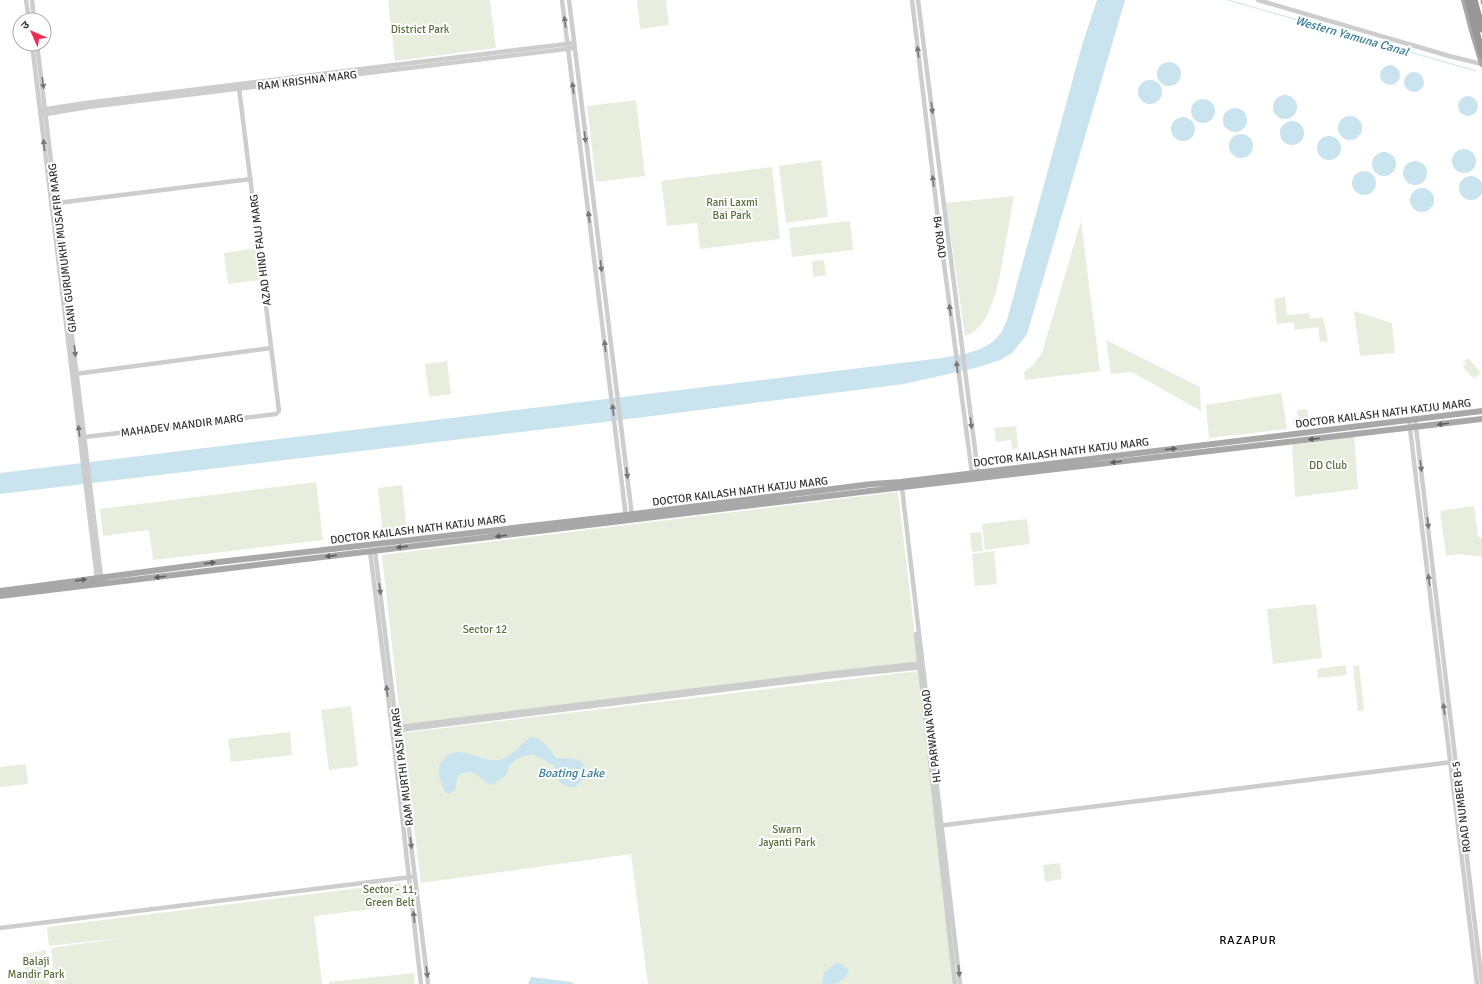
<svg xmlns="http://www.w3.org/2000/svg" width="1482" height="984" viewBox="0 0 1482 984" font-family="Signika,'Noto Sans Devanagari',sans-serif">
	<rect width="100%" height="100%" fill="#fff"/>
	<!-- green -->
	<path fill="#e8eede" d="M 388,0 L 490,0 L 496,48 L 395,61 Z
		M 637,0 L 666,0 L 669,25 L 640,29 Z
		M 636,100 L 645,176 L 596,182 L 587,106 Z
		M 821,160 L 828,217 L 786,223 L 779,166 Z
		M 772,167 L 780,239 L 700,249 L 697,223 L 667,226 L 661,181 Z
		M 1014,196 C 1011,213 1008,230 1005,247 C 1000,273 994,328 965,336 L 946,203 Z
		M 850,221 L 853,250 L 792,257 L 789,228 Z
		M 1081,221 L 1100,371 L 1025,380 L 1024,372 L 1032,366 L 1042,353 Z
		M 257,248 L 261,280 L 228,284 L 224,253 Z
		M 824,260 L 826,275 L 813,277 L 812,261 Z
		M 1285,297 L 1287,315 L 1309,313 L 1310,319 L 1323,317 L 1328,341 L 1320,342 L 1318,327 L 1295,330 L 1294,322 L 1277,324 L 1274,299 Z
		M 1354,311 L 1392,323 L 1395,353 L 1360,356 Z
		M 1106,340 L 1200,387 L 1201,411 L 1132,372 L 1111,374 Z
		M 1468,358 L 1481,373 L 1474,379 L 1463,367 L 1466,364 L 1464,361 Z
		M 447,361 L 451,394 L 429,397 L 425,364 Z
		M 1281,393 L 1287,429 L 1209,438 L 1206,405 Z
		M 1307,409 L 1309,423 L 1293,425 L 1293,418 L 1298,417 L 1297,410 Z
		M 1016,426 L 1018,448 L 1012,449 L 1011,440 L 996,442 L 994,428 Z
		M 1354,434 L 1358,489 L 1295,497 L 1292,442 Z
		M 316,482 L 323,540 L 153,560 L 149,530 L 103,536 L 100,509 Z
		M 402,485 L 407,531 L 383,534 L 378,488 Z
		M 898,492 L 918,661 L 401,726 L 382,555 Z
		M 1474,506 L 1478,536 L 1482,538 L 1482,557 L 1459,554 L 1446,556 L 1440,511 Z
		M 1027,519 L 1030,544 L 985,550 L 982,524 Z
		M 981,532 L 983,551 L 972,552 L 970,533 Z
		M 994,551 L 997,584 L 975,586 L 972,554 Z
		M 1316,604 L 1322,658 L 1273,664 L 1267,609 Z
		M 1346,665 L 1347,675 L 1318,678 L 1317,669 Z
		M 1359,665 L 1364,710 L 1358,711 L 1353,666 Z
		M 918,671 L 954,984 L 648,984 L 631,854 L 421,883 L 402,733 Z
		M 351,706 L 358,766 L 329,770 L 321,710 Z
		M 290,732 L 292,755 L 231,762 L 228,739 Z
		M 26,764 L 28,784 L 0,787 L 0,767 Z
		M 1060,863 L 1062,879 L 1045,882 L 1043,865 Z
		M 400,883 L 406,905 L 314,916 L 322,984 L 55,984 L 51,948 L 129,937 L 49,946 L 47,927 Z
		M 46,950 L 49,984 L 27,984 L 23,954 Z
		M 414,973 L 415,984 L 329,984 L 329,982 Z"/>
	<!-- water -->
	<path fill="#c9e4ee" d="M 1097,0 L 1125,0 L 1027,334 L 1012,353 L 1000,360 L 979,367 L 904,384 L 605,422 L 0,494 L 0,473 L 942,358 C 962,354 987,352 1000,334 C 1003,330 1005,324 1007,320 L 1083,42 Z
		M1157 74a12 12 0 1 1 24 0a12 12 0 1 1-24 0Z
		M1380 75a10 10 0 1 1 20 0a10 10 0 1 1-20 0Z
		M1404 82a10 10 0 1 1 20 0a10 10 0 1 1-20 0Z
		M1138 92a12 12 0 1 1 24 0a12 12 0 1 1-24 0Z
		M1273 107a12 12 0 1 1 24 0a12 12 0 1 1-24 0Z
		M1458 106a10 10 0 1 1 20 0a10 10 0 1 1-20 0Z
		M1191 111a12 12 0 1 1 24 0a12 12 0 1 1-24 0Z
		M1223 120a12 12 0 1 1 24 0a12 12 0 1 1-24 0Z
		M1338 128a12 12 0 1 1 24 0a12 12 0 1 1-24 0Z
		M1171 129a12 12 0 1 1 24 0a12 12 0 1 1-24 0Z
		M1280 133a12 12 0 1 1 24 0a12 12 0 1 1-24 0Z
		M1229 146a12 12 0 1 1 24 0a12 12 0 1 1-24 0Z
		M1317 148a12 12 0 1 1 24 0a12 12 0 1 1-24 0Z
		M1452 161a12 12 0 1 1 24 0a12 12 0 1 1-24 0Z
		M1372 164a12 12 0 1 1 24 0a12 12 0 1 1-24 0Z
		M1403 173a12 12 0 1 1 24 0a12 12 0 1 1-24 0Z
		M1352 183a12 12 0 1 1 24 0a12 12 0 1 1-24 0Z
		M1459 188a12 12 0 1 1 24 0a12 12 0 1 1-24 0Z
		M1410 200a12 12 0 1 1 24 0a12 12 0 1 1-24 0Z
		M 531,737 C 543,738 549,749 556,758 C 573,759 578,755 588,770 L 585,778 L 575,787 C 559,787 558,781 555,766 L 533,754 L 518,758 L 510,764 L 506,775 L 496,782 L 491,785 C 474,777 480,767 458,775 L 455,790 L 449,794 L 446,793 C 441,784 435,770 442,761 C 458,739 482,766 502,759 C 513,755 521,743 531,737 Z
		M 835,963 L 840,963 L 849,970 C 843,984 836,984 822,984 L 824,973 Z
		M 531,977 L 572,982 L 574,984 L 528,984 Z"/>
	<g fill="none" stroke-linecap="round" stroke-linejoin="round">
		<!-- stream -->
		<path stroke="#c9e4ee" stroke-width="1" d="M 1228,0 L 1476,71"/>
		<!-- minor -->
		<path stroke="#cdcdcd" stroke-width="4.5" d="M 26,0 L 29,20
			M 32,0 L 34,20
			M 562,0 L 626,517
			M 569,0 L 632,516
			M 912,0 L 938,219 L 972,473
			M 918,0 L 978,473
			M 1258,0 L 1449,56 L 1482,64
			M 32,44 L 97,578
			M 37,44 L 101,577
			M 40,110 L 86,103 L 574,43
			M 40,115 L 88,107 L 574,48
			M 57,203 L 251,179
			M 75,374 L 271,348
			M 1415,419 L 1482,984
			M 1409,420 L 1477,984
			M 85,437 L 276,414 L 279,411 L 239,88
			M 902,488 L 960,984
			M 370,551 L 394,745 L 421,984
			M 375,551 L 428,984
			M 916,634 L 955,984
			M 392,728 L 835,673 L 922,663
			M 392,731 L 835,676 L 923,667
			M 937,826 L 1452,762
			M 0,928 L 411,877"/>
		<!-- major -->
		<path stroke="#a8a8a8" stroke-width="6" d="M 1464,0 L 1473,34 L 1482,64
			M 0,591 L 219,562 L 626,515 L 872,484 L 901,482 L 1482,411
			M 0,596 L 861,492 L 1482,419"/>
		<!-- highway -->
		<path stroke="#979797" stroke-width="7" d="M 1468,0 L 1482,54
			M 1474,0 L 1482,29"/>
		<!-- rail -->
		<path stroke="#858585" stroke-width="1" stroke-dasharray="4 3" stroke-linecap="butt" d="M 1481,0 L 1482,6"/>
	</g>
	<!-- one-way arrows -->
	<defs><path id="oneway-solid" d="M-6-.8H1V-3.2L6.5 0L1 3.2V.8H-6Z"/></defs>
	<g fill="#777">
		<use href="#oneway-solid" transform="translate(565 22) rotate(-97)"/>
		<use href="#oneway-solid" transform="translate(918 52) rotate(-97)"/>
		<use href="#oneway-solid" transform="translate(43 83) rotate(82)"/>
		<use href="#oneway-solid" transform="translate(573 88) rotate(-97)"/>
		<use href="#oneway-solid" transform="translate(932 108) rotate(83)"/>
		<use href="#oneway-solid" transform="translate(585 137) rotate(83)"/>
		<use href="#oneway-solid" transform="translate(44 145) rotate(-96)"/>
		<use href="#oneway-solid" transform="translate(933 181) rotate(-97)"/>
		<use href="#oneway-solid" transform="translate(589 217) rotate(-97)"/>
		<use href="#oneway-solid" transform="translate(601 266) rotate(83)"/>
		<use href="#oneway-solid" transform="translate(950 310) rotate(-98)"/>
		<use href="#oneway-solid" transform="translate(605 346) rotate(-97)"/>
		<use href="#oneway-solid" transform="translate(75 351) rotate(83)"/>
		<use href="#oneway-solid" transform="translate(957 367) rotate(-97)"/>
		<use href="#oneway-solid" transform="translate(613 410) rotate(-97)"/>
		<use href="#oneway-solid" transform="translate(971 423) rotate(83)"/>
		<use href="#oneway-solid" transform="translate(79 431) rotate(-97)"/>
		<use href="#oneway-solid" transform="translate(1421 466) rotate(83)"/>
		<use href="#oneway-solid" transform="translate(627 473) rotate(83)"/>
		<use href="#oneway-solid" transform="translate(1428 523) rotate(83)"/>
		<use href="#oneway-solid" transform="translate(1429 580) rotate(-97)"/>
		<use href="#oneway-solid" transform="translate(380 589) rotate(83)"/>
		<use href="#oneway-solid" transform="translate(387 691) rotate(-97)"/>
		<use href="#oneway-solid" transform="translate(1444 709) rotate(-97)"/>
		<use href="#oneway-solid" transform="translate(411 843) rotate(83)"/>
		<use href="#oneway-solid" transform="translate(414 917) rotate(-96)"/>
		<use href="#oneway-solid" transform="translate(959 971) rotate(84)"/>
		<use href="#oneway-solid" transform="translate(427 972) rotate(83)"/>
	</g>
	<g fill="#606060">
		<use href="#oneway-solid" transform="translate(1443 424) rotate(173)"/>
		<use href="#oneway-solid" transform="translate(1314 439) rotate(173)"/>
		<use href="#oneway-solid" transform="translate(1171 449) rotate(-7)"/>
		<use href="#oneway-solid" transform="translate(1116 462) rotate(173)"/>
		<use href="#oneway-solid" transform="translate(501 536) rotate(173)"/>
		<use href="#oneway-solid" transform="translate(402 547) rotate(173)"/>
		<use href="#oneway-solid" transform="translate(331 556) rotate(173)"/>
		<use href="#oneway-solid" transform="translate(210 563) rotate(-7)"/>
		<use href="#oneway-solid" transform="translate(160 577) rotate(173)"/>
		<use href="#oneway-solid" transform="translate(81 580) rotate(-8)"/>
	</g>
	<g text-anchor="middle" stroke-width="4" stroke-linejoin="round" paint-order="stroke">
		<!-- park labels -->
		<g font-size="11" fill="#596f3b" stroke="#fff">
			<text x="420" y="33">District Park</text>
			<text x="732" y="206">Rani Laxmi<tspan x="732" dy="13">Bai Park</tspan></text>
			<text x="1328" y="469">DD Club</text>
			<text x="485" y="633">Sector 12</text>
			<text x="787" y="833">Swarn<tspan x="787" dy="13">Jayanti Park</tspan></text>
			<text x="390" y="893">Sector - 11,<tspan x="390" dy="13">Green Belt</tspan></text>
			<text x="36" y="965">Balaji<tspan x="36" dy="13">Mandir Park</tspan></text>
		</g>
		<!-- street labels -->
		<g font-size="11" fill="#303030" stroke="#fff">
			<text transform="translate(307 80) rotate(-7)" y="4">RAM KRISHNA MARG</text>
			<text transform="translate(940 237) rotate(83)" y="4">B4 ROAD</text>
			<text transform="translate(62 248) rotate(-97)" y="4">GIANI GURUMUKHI MUSAFIR MARG</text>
			<text transform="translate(260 250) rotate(-97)" y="4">AZAD HIND FAUJ MARG</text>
			<text transform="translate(1383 413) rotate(-7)" y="4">DOCTOR KAILASH NATH KATJU MARG</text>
			<text transform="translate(182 425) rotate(-7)" y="4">MAHADEV MANDIR MARG</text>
			<text transform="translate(1061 452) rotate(-7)" y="4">DOCTOR KAILASH NATH KATJU MARG</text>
			<text transform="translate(740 491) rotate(-7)" y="4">DOCTOR KAILASH NATH KATJU MARG</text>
			<text transform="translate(418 529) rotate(-7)" y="4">DOCTOR KAILASH NATH KATJU MARG</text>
			<text transform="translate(931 736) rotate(-97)" y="4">HL PARWANA ROAD</text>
			<text transform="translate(402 767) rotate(-97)" y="4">RAM MURTHI PASI MARG</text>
			<text transform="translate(1461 807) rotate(-97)" y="4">ROAD NUMBER B-5</text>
		</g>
		<!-- water labels -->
		<g font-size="12" font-style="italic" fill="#397d97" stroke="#fff">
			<text transform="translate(1352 36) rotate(16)" y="4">Western Yamuna Canal</text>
			<text x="571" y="777">Boating Lake</text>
		</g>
		<!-- neighbourhood labels -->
		<g font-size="12" letter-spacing="1" fill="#000" stroke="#fff">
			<text x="1248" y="944">RAZAPUR</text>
		</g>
	</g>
	<!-- north arrow -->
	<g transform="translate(32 32) rotate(315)"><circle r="19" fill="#ffffff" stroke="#acacac"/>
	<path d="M0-3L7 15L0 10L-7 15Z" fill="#ee2b4f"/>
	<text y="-6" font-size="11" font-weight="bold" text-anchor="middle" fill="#303030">उ</text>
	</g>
</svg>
